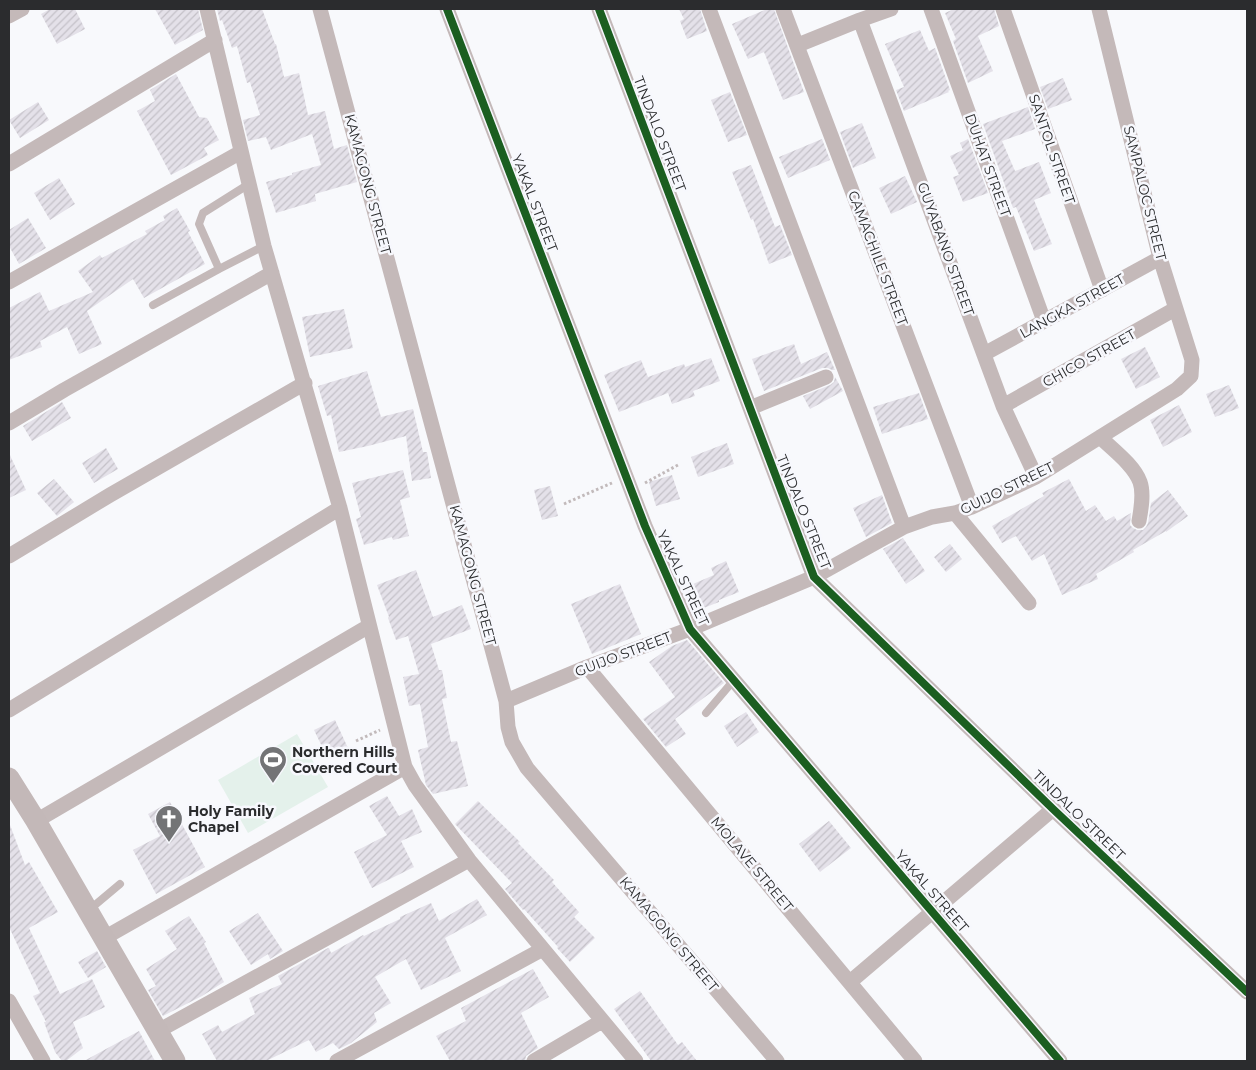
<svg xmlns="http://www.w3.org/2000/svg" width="1256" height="1070" viewBox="0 0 1256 1070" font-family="Montserrat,sans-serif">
	<defs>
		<pattern id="building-hatch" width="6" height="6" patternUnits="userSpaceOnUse" patternTransform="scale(1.25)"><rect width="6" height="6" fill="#e4e1e9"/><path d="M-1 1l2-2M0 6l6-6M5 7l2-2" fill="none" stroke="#c4c1c8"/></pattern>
	</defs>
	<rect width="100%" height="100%" fill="#f8f9fc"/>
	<!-- green -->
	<path fill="#e4f1eb" d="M 297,734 L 328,787 L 248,833 L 218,780 Z"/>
	<!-- building -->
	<path fill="url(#building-hatch)" d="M 50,9 L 75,9 L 85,29 L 57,44 L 41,14 Z
		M 155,9 L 198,9 L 203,30 L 175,45 Z
		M 217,9 L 262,9 L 275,44 L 276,44 L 284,77 L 299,73 L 308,115 L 325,111 L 334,149 L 347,145 L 357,182 L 315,194 L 316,201 L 276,213 L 266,182 L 292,175 L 292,173 L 321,165 L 312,134 L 271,150 L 266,137 L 248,141 L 243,120 L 260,115 L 250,82 L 247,83 L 237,46 L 232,48 L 222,20 L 220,21 Z
		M 679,9 L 700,9 L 707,31 L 687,39 L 680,21 L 684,19 Z
		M 767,9 L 774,9 L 804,92 L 783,100 L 764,52 L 748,59 L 732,24 Z
		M 954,9 L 994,9 L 999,26 L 978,36 L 993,71 L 968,83 L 953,41 L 956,39 L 945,13 Z
		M 920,30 L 929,51 L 935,48 L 950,90 L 948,91 L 949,92 L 904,111 L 896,90 L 904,87 L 885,44 Z
		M 176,74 L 199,117 L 207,118 L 219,140 L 204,148 L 208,155 L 171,175 L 137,111 L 155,101 L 150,90 Z
		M 1063,78 L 1072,100 L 1048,109 L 1040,87 Z
		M 730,92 L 747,135 L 728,142 L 711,100 Z
		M 38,102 L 49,120 L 20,138 L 9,120 Z
		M 1028,107 L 1035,129 L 1002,141 L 1015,171 L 1039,162 L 1051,193 L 1034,200 L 1052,244 L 1034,251 L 1016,207 L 1013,208 L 983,124 Z
		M 862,123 L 876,158 L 853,168 L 840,132 Z
		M 822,139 L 830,160 L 788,178 L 779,157 Z
		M 968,139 L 988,193 L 963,202 L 953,177 L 959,175 L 950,156 L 963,150 L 960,143 Z
		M 751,165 L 775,227 L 780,225 L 792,255 L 769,264 L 753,219 L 751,220 L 732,172 Z
		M 905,176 L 917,202 L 891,214 L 879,188 Z
		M 59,178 L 75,204 L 50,220 L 34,193 Z
		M 177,208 L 190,231 L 188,232 L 205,264 L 144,298 L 133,279 L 87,311 L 102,344 L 79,354 L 67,327 L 40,341 L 42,347 L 9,360 L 9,308 L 40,292 L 49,311 L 93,292 L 78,271 L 100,255 L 102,258 L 147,234 L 145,231 L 165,220 L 163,216 Z
		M 28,218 L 46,248 L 19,264 L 9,246 L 9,230 Z
		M 344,309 L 353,348 L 310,357 L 302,317 Z
		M 794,344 L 801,364 L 827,352 L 835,370 L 832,370 L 828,368 L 822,368 L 764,391 L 752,359 Z
		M 1145,347 L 1160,377 L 1136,389 L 1121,359 Z
		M 711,358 L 720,381 L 693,391 L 695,396 L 672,404 L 668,393 L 619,412 L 604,375 L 641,360 L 648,377 L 684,364 L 685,367 Z
		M 367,371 L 381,417 L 413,409 L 423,452 L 427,452 L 431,478 L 412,481 L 406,436 L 368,446 L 339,452 L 331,415 L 327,416 L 318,386 Z
		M 835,377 L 843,391 L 810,409 L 803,396 L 830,385 L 834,382 Z
		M 1229,385 L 1239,408 L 1215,417 L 1206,394 Z
		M 919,393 L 928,419 L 882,434 L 873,407 Z
		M 62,402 L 71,418 L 32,441 L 23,426 Z
		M 1179,405 L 1192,432 L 1163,447 L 1150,420 Z
		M 727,443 L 734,464 L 698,477 L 691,457 Z
		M 106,448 L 118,469 L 94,483 L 82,463 Z
		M 9,453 L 26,490 L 9,498 Z
		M 403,470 L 410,497 L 400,500 L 409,536 L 393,540 L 392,537 L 364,545 L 356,519 L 361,517 L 352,483 Z
		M 672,475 L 680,499 L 656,506 L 649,482 Z
		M 54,479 L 74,502 L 57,516 L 37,493 Z
		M 1069,479 L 1086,511 L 1095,505 L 1106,521 L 1114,516 L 1117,521 L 1131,513 L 1130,525 L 1133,528 L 1137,530 L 1143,530 L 1146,527 L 1148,523 L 1151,503 L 1168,490 L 1188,516 L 1166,532 L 1166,531 L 1133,550 L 1134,552 L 1096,574 L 1098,579 L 1062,595 L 1044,554 L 1032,561 L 1016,536 L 1002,543 L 992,526 L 1044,496 L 1042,493 Z
		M 550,486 L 558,516 L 542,520 L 534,490 Z
		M 882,495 L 892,523 L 866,537 L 853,508 Z
		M 903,538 L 925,571 L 906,584 L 883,549 Z
		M 950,544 L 962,559 L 946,572 L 934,557 Z
		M 726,561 L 739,592 L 719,600 L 719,602 L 696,611 L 686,587 L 714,575 L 711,568 Z
		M 416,570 L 433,617 L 462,605 L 471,629 L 431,644 L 439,670 L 442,670 L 447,698 L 442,699 L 451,742 L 457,741 L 468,786 L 433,794 L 426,785 L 418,750 L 428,747 L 420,704 L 409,706 L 403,677 L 419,674 L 408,636 L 396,640 L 388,618 L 389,617 L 377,585 Z
		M 620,584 L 641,634 L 592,654 L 571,604 Z
		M 687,640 L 724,683 L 675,719 L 686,734 L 666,747 L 643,719 L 675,697 L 649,662 L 672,646 Z
		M 746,712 L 759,732 L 737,747 L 724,726 Z
		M 335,720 L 348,748 L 327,757 L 314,730 Z
		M 387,796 L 399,816 L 412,809 L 422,832 L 401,841 L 414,867 L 372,888 L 354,852 L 387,835 L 369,806 Z
		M 478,801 L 520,842 L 518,843 L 554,880 L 552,882 L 579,912 L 574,917 L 595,938 L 570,962 L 557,948 L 558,947 L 524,909 L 523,910 L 505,889 L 512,883 L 455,824 Z
		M 170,802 L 205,867 L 156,894 L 133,850 L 160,836 L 148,814 Z
		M 829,821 L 851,848 L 820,872 L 799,844 Z
		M 10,825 L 25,865 L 29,862 L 58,912 L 29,928 L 60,994 L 92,979 L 105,1007 L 73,1022 L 83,1048 L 66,1061 L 62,1061 L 55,1052 L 44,1022 L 46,1022 L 33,996 L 40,993 L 9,927 L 9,826 Z
		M 477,899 L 487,915 L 445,938 L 461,971 L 421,990 L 406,959 L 375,977 L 391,1003 L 374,1013 L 377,1022 L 351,1043 L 339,1049 L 333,1043 L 316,1052 L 309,1040 L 266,1061 L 217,1061 L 202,1034 L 218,1025 L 222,1032 L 255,1014 L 249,998 L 282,984 L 278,976 L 328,948 L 329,948 L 331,953 L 363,935 L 364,936 L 400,919 L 400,917 L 431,903 L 439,921 Z
		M 258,913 L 283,951 L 270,959 L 268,954 L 251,965 L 229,931 Z
		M 189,916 L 206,942 L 204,943 L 224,982 L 202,996 L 163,1016 L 148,990 L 156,986 L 146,969 L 177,949 L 165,931 Z
		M 97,951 L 106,967 L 88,978 L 78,962 Z
		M 533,969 L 549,997 L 521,1013 L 538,1048 L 526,1056 L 525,1061 L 450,1061 L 436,1036 L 466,1021 L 461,1008 Z
		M 640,991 L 678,1045 L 682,1042 L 697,1061 L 651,1061 L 614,1009 Z
		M 139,1031 L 155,1061 L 84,1061 Z"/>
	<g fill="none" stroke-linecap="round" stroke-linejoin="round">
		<!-- path -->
		<path stroke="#c2babb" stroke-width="3" stroke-dasharray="2.5 2.5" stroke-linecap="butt" d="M 645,483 L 678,465
			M 564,504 L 612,483
			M 356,741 L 380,730"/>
		<!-- lane -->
		<path stroke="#c4b9b9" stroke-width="8" d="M 249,184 L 203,213 L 199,224 L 219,269 L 264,246
			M 153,305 L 219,269
			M 706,713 L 734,680
			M 89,910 L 120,884"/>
		<!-- street -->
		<path stroke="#c4b9b9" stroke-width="15" d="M 207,9 L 264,246 L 340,508 L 405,767 L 415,785 L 469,860 L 636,1061
			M 320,9 L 506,701 L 508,727 L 512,742 L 527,768 L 777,1061
			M 447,9 L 645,526 L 690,629 L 1060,1061
			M 599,9 L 814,577 L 1053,809 L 1247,992
			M 709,9 L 904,527
			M 783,9 L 972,507
			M 931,9 L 1044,321
			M 1003,9 L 1102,290
			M 9,16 L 22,9
			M 860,20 L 1003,406 L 1036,477
			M 798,45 L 860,20 L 891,9
			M 9,164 L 215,40
			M 9,282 L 241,152
			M 984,354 L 1160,258
			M 1003,406 L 1175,309
			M 750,408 L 826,377
			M 9,423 L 64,390 L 272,273
			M 1100,437 C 1112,449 1134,465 1140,482 C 1144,493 1141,510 1139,521
			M 955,513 L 1029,603
			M 9,556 L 110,495 L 305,383
			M 587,667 L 915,1061
			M 506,701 L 587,667 L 690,629 L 814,577 L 904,527 L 932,517 L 955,513 L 972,507 L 1036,477 L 1177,389 L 1191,376 L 1192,360 L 1160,258 L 1099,9
			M 9,710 L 340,508
			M 36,821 L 369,626
			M 104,938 L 405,767
			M 850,982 L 1053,809
			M 9,1001 L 43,1061
			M 158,1031 L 469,860
			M 337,1061 L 543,949
			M 534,1061 L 602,1021"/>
		<!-- secondary -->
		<path stroke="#c3b8b8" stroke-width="21" d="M 9,778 L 36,821 L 175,1061"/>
		<defs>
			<path id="cycleway" d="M 447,9 L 645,526 L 690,629 L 1060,1061
				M 599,9 L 814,577 L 1053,809 L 1247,992"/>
		</defs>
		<!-- cycleway casing -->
		<use href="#cycleway" stroke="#f7f8fd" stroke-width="11"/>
		<!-- cycleway -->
		<use href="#cycleway" stroke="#1b5e20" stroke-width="8"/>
	</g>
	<!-- icons -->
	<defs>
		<symbol id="stadium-pin" viewBox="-11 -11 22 30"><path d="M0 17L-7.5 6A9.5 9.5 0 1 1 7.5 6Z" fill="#737476" stroke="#f7f8fd"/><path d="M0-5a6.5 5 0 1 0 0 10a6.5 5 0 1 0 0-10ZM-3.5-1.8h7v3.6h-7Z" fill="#fff"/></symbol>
		<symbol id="church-pin" viewBox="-11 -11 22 30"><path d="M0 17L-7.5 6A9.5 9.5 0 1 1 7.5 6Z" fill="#737476" stroke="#f7f8fd"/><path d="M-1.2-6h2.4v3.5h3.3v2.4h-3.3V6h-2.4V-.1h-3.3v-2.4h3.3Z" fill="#fff"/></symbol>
	</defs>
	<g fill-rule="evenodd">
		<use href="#stadium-pin" x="257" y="744" width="32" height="43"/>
		<use href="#church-pin" x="153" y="803" width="32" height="43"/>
	</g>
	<g text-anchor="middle" stroke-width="5" stroke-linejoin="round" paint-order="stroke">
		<!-- street labels -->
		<g font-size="14" fill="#2b2c2e" stroke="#f7f8fd">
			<text transform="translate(660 134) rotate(69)" y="5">TINDALO STREET</text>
			<text transform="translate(1052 149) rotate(71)" y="5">SANTOL STREET</text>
			<text transform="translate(988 165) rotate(70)" y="5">DUHAT STREET</text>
			<text transform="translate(368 184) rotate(75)" y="5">KAMAGONG STREET</text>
			<text transform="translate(1145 193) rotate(76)" y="5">SAMPALOC STREET</text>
			<text transform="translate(535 203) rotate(69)" y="5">YAKAL STREET</text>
			<text transform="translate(946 249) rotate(70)" y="5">GUYABANO STREET</text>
			<text transform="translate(878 258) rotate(69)" y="5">CAMACHILE STREET</text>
			<text transform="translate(1072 306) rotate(-29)" y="5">LANGKA STREET</text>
			<text transform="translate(1089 358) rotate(-29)" y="5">CHICO STREET</text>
			<text transform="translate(1007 488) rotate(-26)" y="5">GUIJO STREET</text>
			<text transform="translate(804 512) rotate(68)" y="5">TINDALO STREET</text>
			<text transform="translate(473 575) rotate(75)" y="5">KAMAGONG STREET</text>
			<text transform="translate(683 578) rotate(65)" y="5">YAKAL STREET</text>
			<text transform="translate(623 654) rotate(-21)" y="5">GUIJO STREET</text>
			<text transform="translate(1079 815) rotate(44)" y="5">TINDALO STREET</text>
			<text transform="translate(752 864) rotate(50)" y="5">MOLAVE STREET</text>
			<text transform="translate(932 891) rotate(49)" y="5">YAKAL STREET</text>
			<text transform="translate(669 934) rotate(50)" y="5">KAMAGONG STREET</text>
		</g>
		<!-- poi labels -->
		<g font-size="14" font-weight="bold" fill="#2b2c2e" stroke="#f7f8fd" text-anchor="start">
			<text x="292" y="757">Northern Hills<tspan x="292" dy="16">Covered Court</tspan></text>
			<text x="188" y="816">Holy Family<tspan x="188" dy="16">Chapel</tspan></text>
		</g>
	</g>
	<!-- border -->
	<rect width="1256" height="1070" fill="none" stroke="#2b2c2e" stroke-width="20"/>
</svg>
